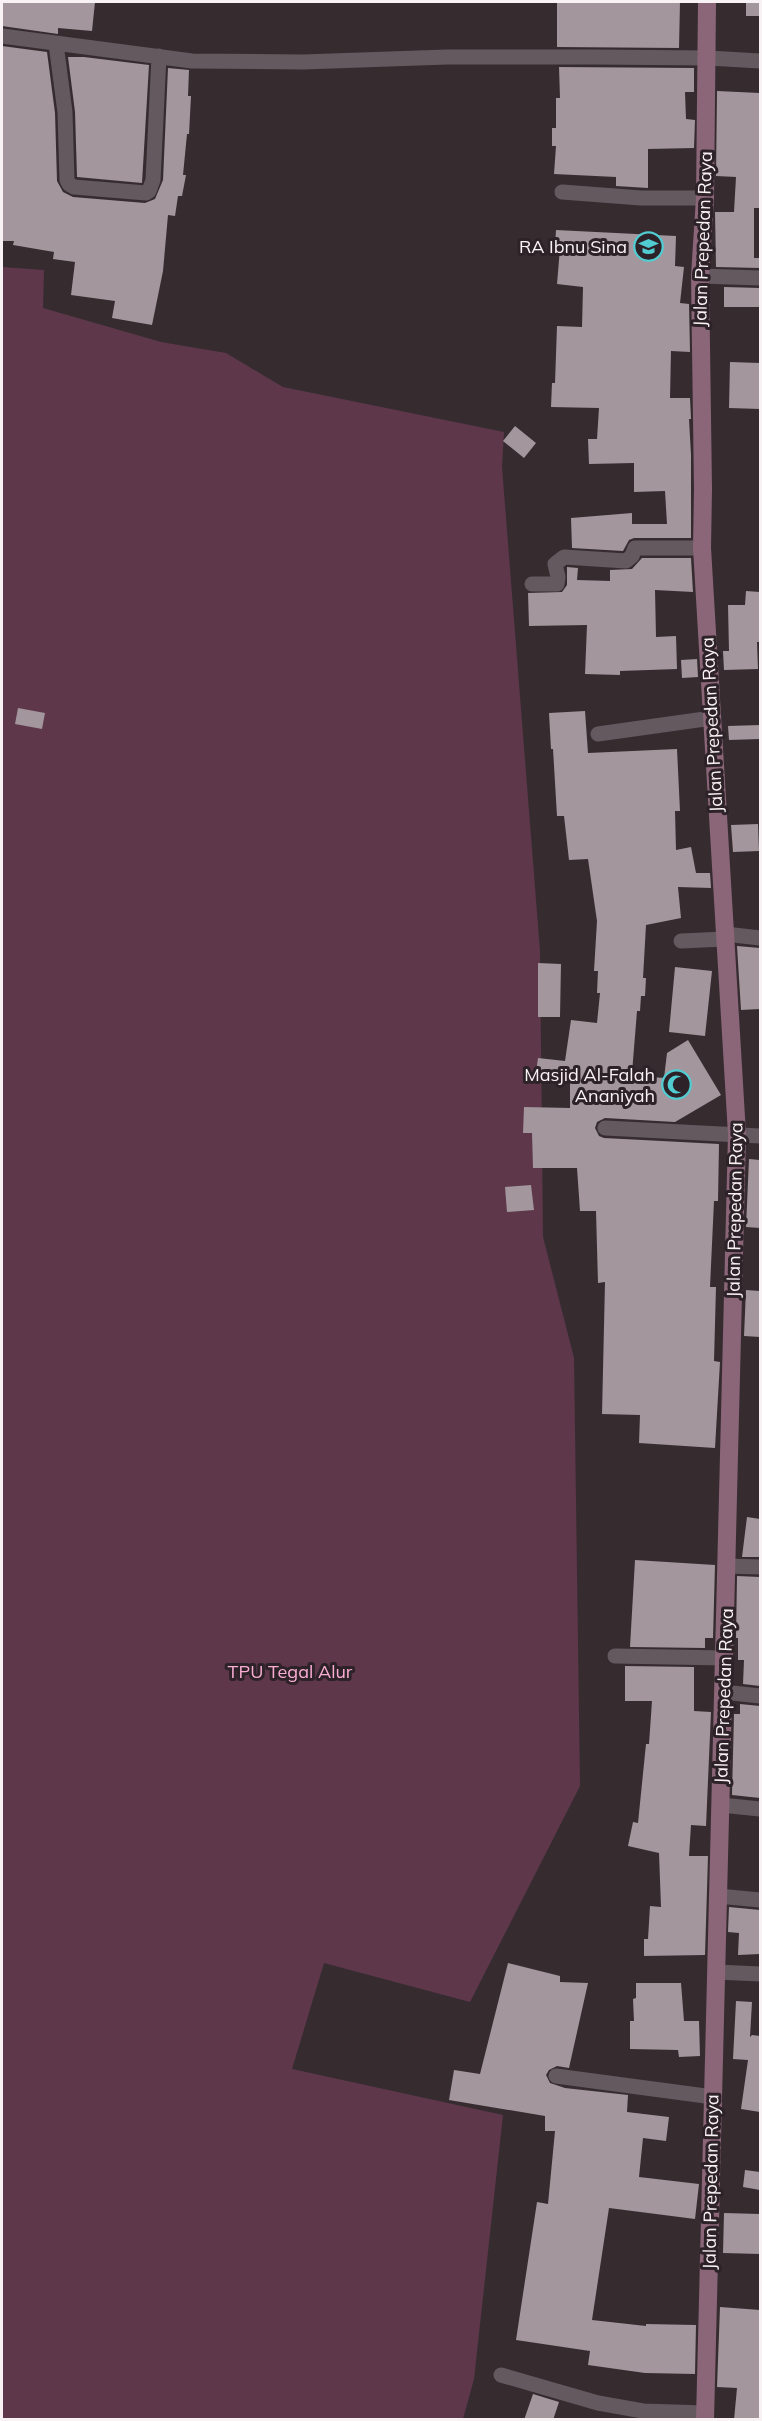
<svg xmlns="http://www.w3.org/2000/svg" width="762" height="2421" viewBox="0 0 762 2421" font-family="Mulish,sans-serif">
	<rect width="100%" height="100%" fill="#362c30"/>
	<!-- green -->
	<path fill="#5e374b" d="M 2,267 L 44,270 L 43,308 L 161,342 L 226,353 L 283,387 L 504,432 L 502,467 L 540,951 L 543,1237 L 574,1358 L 580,1786 L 470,2002 L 324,1963 L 292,2069 L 503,2115 L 474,2379 L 463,2419 L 2,2419 Z"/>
	<!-- building -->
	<path fill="#a3969c" d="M 2,2 L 95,2 L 92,31 L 58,28 L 58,34 L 2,26 Z
		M 557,2 L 680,2 L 679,48 L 557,47 Z
		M 746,2 L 760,2 L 760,16 L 746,16 Z
		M 2,46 L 47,52 L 55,113 L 57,181 L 63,192 L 73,197 L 145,203 L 155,199 L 163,180 L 168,68 L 189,70 L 188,96 L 191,96 L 189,134 L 187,134 L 183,175 L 186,175 L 182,196 L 178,196 L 175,216 L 168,215 L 163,271 L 152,325 L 112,318 L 115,301 L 71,295 L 75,262 L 53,259 L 54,252 L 13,245 L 14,241 L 2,241 Z
		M 68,57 L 84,57 L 149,65 L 142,183 L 77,177 L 75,112 Z
		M 559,67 L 694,68 L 694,92 L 685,92 L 686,119 L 695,120 L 694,148 L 648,149 L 648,188 L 616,186 L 616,177 L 554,174 L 556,146 L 552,146 L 552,128 L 556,128 L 556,98 L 560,98 Z
		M 717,91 L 760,93 L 760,208 L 754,208 L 754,258 L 760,258 L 760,268 L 716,267 L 715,212 L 734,212 L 736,177 L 716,176 Z
		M 556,230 L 676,236 L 675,266 L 684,267 L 680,303 L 689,304 L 690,352 L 671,351 L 670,398 L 690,398 L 691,419 L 689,419 L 691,455 L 691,538 L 634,538 L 629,540 L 623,551 L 572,548 L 571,518 L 632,513 L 632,524 L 667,524 L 665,491 L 634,492 L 634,463 L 589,464 L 588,439 L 597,439 L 599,408 L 551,407 L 552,383 L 555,383 L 557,326 L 582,327 L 583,287 L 557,284 L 560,248 L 555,247 Z
		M 724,287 L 760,288 L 760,307 L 724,307 Z
		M 730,362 L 760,363 L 760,409 L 729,408 Z
		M 515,426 L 536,443 L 524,458 L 503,441 Z
		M 642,558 L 691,558 L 693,592 L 655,590 L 656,637 L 676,636 L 677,669 L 620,671 L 620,675 L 585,674 L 587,625 L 529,626 L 528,593 L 562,592 L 567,585 L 567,567 L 578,568 L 577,580 L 610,581 L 610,570 L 632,569 Z
		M 746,591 L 760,592 L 760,642 L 757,642 L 758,669 L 724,670 L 723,651 L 729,651 L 728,605 L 745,605 Z
		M 697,659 L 698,677 L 682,678 L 681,660 Z
		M 18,708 L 45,713 L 42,729 L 15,724 Z
		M 585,711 L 588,753 L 677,749 L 680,811 L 675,811 L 676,850 L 691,847 L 696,873 L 710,873 L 711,888 L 678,887 L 681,918 L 646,925 L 643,978 L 646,978 L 645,996 L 641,996 L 640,1011 L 637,1011 L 632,1073 L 640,1069 L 639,1076 L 664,1078 L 667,1053 L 688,1040 L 721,1095 L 675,1122 L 605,1118 L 597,1122 L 595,1128 L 599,1136 L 604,1138 L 719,1144 L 718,1201 L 714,1201 L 710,1287 L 716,1287 L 714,1361 L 720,1362 L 715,1448 L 639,1443 L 640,1415 L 602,1414 L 605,1282 L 598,1283 L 596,1211 L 580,1211 L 577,1168 L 533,1168 L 532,1133 L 523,1133 L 524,1107 L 570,1108 L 570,1077 L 536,1073 L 538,1058 L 565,1061 L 571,1020 L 597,1023 L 600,993 L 597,993 L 598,971 L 594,971 L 597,921 L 588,859 L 569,860 L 564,816 L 557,816 L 553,749 L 551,749 L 549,713 Z
		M 760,725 L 760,739 L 729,740 L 728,726 Z
		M 758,824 L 759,851 L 733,852 L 731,825 Z
		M 737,946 L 760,948 L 760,1009 L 741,1010 Z
		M 538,963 L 561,964 L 560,1017 L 538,1017 Z
		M 675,967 L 712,971 L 705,1036 L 669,1032 Z
		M 749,1159 L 760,1160 L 760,1228 L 746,1227 Z
		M 531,1185 L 534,1210 L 507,1212 L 505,1187 Z
		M 746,1290 L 760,1291 L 760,1337 L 744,1336 Z
		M 747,1517 L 760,1519 L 760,1557 L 742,1557 Z
		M 635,1560 L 715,1565 L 713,1638 L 705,1638 L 705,1648 L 630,1647 Z
		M 737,1576 L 760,1577 L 760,1686 L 743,1684 L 744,1660 L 738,1660 L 738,1638 L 736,1638 Z
		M 625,1666 L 694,1667 L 694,1711 L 711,1712 L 706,1826 L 691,1825 L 689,1856 L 708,1856 L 705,1955 L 644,1956 L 644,1939 L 648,1939 L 650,1906 L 661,1907 L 659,1853 L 628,1846 L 633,1822 L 638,1823 L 646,1744 L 649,1744 L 652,1701 L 625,1701 Z
		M 740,1704 L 760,1706 L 760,1798 L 732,1795 L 734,1714 L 740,1714 Z
		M 729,1907 L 760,1910 L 760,1954 L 738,1955 L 739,1933 L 728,1932 Z
		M 508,1963 L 560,1976 L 560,1982 L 588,1983 L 569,2068 L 557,2066 L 549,2070 L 546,2075 L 550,2083 L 565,2088 L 628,2095 L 627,2112 L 669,2117 L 666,2141 L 643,2138 L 639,2177 L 699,2184 L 695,2219 L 609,2208 L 592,2320 L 646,2326 L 646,2324 L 696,2325 L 695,2374 L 645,2373 L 588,2365 L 590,2351 L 516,2340 L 537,2202 L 548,2204 L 555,2131 L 545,2131 L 545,2116 L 449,2100 L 454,2070 L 480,2074 Z
		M 636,1983 L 681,1983 L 684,2021 L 699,2021 L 700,2056 L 679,2057 L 678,2050 L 630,2049 L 630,2021 L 634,2021 L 633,1999 L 636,1998 Z
		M 736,2001 L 752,2002 L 750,2037 L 752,2035 L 760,2036 L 760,2112 L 741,2109 L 748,2060 L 733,2059 Z
		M 745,2170 L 760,2172 L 760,2190 L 743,2187 Z
		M 724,2213 L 760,2214 L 760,2254 L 723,2253 Z
		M 720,2307 L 760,2310 L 760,2420 L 734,2420 L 737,2388 L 717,2387 Z
		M 533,2394 L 559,2402 L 553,2420 L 524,2420 Z"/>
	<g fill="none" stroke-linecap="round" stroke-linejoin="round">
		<!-- street -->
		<path stroke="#64595e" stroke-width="15" d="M 2,36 L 192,61 L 303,62 L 447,57 L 594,57 L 708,58 L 760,61
			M 56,44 L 65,112 L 67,180 L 69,184 L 74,187 L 146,193 L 149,191 L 153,180 L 159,56
			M 562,192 L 641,198 L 705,198
			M 700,276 L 760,278
			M 532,584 L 557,584 L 558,577 L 555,564 L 564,557 L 626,561 L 632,556 L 635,548 L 702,548
			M 598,734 L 712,718
			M 725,934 L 760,938
			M 681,941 L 725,939
			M 605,1128 L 760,1136
			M 727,1566 L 760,1567
			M 615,1656 L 725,1658
			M 723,1692 L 760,1696
			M 721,1805 L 760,1809
			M 718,1896 L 760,1900
			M 716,1972 L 760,1974
			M 556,2076 L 713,2097
			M 501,2375 L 598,2403 L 643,2411 L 705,2413"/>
		<!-- secondary -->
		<path stroke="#8b6679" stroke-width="18" d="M 705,2420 L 737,1134 L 702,548 L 703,489 L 700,276 L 705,198 L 707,2"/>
	</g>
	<!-- icons -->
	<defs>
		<symbol id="school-ring" viewBox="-11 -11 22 22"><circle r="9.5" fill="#2c2227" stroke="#51ccd1" stroke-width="1.5"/><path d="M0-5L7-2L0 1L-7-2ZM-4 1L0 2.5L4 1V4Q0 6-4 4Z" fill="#51ccd1"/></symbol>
		<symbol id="mosque-ring" viewBox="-11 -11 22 22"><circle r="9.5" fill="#2c2227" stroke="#51ccd1" stroke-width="1.5"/><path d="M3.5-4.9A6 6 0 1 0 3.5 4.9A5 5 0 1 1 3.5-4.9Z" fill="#51ccd1"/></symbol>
	</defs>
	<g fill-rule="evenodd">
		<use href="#school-ring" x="632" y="230" width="33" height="33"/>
		<use href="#mosque-ring" x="660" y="1068" width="33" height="33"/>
	</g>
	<g text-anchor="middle" stroke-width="6" stroke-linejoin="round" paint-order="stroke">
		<!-- street labels -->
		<g font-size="18" fill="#f9f2f5" stroke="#2c2227">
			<text transform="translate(703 239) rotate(-88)" y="6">Jalan Prepedan Raya</text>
			<text transform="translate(712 725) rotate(-93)" y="6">Jalan Prepedan Raya</text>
			<text transform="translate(735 1210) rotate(-89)" y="6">Jalan Prepedan Raya</text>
			<text transform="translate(724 1696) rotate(-88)" y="6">Jalan Prepedan Raya</text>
			<text transform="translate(711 2182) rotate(-89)" y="6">Jalan Prepedan Raya</text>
		</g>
		<!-- poi labels -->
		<g font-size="18" fill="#f9f2f5" stroke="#2c2227" text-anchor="end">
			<text x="627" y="253">RA Ibnu Sina</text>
			<text x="655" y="1081">Masjid Al-Falah<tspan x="655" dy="21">Ananiyah</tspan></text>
		</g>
		<!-- park labels -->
		<g font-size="18" fill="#fcadd4" stroke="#2c2227">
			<text x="290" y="1678">TPU Tegal Alur</text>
		</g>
	</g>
	<!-- border -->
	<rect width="762" height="2421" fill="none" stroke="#f9f2f5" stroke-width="6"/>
</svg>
